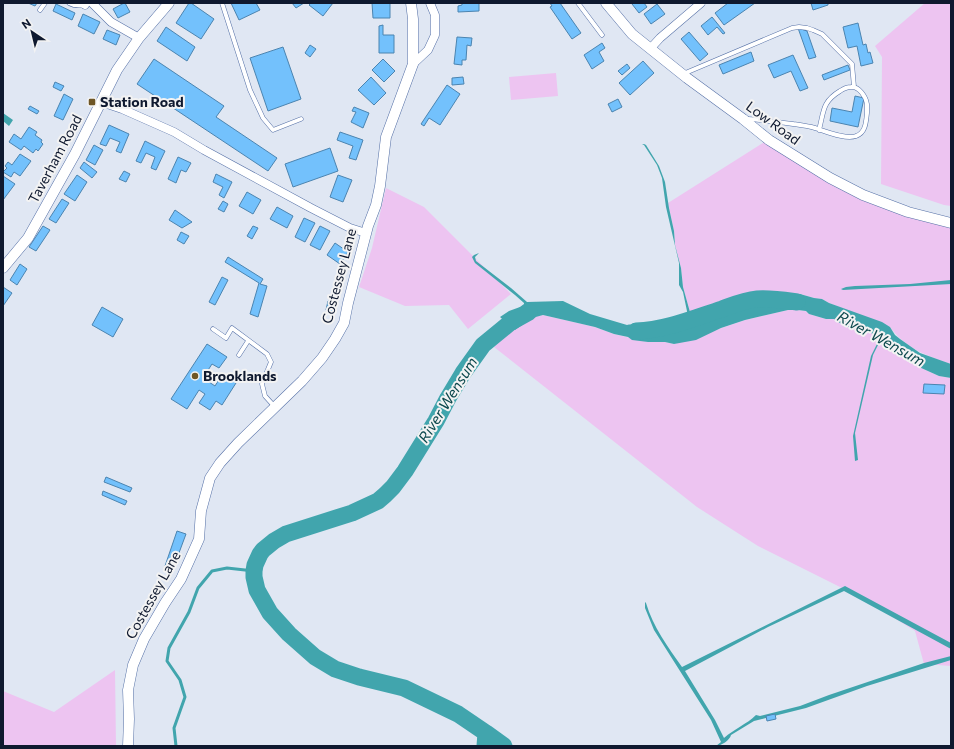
<svg xmlns="http://www.w3.org/2000/svg" width="954" height="749" viewBox="0 0 954 749" font-family="Commissioner,sans-serif">
	<rect width="100%" height="100%" fill="#e0e7f3"/>
	<!-- green -->
	<path fill="#edc4f1" d="M 925,3 L 951,3 L 951,206 L 944,205 L 881,184 L 882,57 L 875,46 Z
		M 556,73 L 558,96 L 511,100 L 509,77 Z
		M 766,141 L 836,187 L 910,216 L 951,227 L 951,364 C 927,356 905,348 890,327 L 829,303 L 822,299 L 814,298 L 800,294 L 782,296 L 780,298 L 771,299 L 754,301 L 748,303 L 740,307 L 735,308 L 729,313 L 725,313 L 705,320 L 693,323 L 683,287 L 681,268 L 675,245 L 674,231 L 668,203 Z
		M 386,188 L 424,207 L 511,294 L 468,329 L 449,305 L 405,306 L 359,287 L 372,248 Z
		M 788,310 L 798,310 L 806,311 L 809,314 L 826,319 L 834,319 L 846,327 L 852,327 L 856,330 L 861,330 L 874,334 L 890,345 L 906,360 L 919,367 L 939,376 L 951,378 L 951,666 L 924,664 L 915,631 L 864,599 L 758,546 L 697,507 L 494,347 L 534,312 L 540,316 L 543,315 L 595,327 L 614,334 L 648,342 L 665,342 L 674,344 L 745,320 Z
		M 115,670 L 116,746 L 3,746 L 3,691 L 54,712 Z"/>
	<!-- water -->
	<path fill="#41a5ad" d="M 3,113 L 13,120 L 9,126 L 3,121 Z
		M 644,144 L 646,145 L 659,166 L 665,182 L 669,208 L 674,231 L 675,245 L 681,268 L 683,287 L 693,323 L 705,320 L 726,313 L 729,313 L 735,308 L 740,307 L 748,303 L 754,301 L 771,299 L 780,298 L 782,296 L 800,294 L 814,298 L 822,299 L 829,303 L 882,322 L 890,327 L 895,335 L 900,339 L 920,353 L 951,364 L 951,378 L 939,376 L 919,367 L 906,360 L 890,345 L 881,339 L 873,355 L 855,433 L 858,460 L 855,461 L 853,436 L 871,356 L 880,338 L 874,334 L 861,330 L 856,330 L 852,327 L 846,327 L 834,319 L 826,319 L 809,314 L 806,311 L 798,310 L 788,310 L 745,320 L 721,328 L 696,340 L 674,344 L 665,342 L 648,342 L 632,340 L 628,337 L 614,334 L 595,327 L 543,315 L 532,318 L 515,330 L 500,317 L 509,311 L 520,307 L 524,304 L 524,303 L 515,295 L 475,263 L 472,257 L 474,255 L 479,253 L 475,257 L 476,261 L 511,288 L 527,302 L 563,301 L 590,314 L 627,325 C 632,324 632,325 636,326 C 641,328 648,327 652,327 C 663,328 686,333 691,322 L 688,316 L 683,292 L 679,285 L 679,263 L 666,207 L 662,178 L 657,165 L 644,145 L 642,145 Z
		M 951,280 L 951,284 L 843,290 L 841,289 L 846,287 L 855,286 L 910,284 Z
		M 845,586 L 951,643 L 951,649 L 844,591 L 768,627 L 685,671 L 715,720 L 724,738 C 734,729 747,724 756,715 L 760,716 L 800,706 L 829,695 L 924,663 L 951,656 L 951,660 L 867,686 L 806,708 L 754,721 L 731,735 C 730,740 721,746 716,746 L 721,742 L 711,720 L 654,630 L 645,608 L 645,602 L 646,603 C 653,627 668,647 682,667 Z"/>
	<g fill="none" stroke-linecap="round" stroke-linejoin="round">
		<!-- stream -->
		<path stroke="#41a5ad" stroke-width="3" d="M 176,746 L 174,728 L 185,697 L 180,680 L 167,661 L 169,648 L 189,612 L 198,588 L 212,571 L 227,568 L 254,571"/>
		<!-- river -->
		<path stroke="#41a5ad" stroke-width="17" d="M 636,331 C 666,330 694,318 722,309 C 733,305 745,300 757,299 C 771,298 783,300 797,302
			M 486,733 L 504,746
			M 485,746 L 486,733 L 458,714 L 404,688 L 359,677 L 335,669 L 315,657 L 289,634 L 270,613 L 257,590 L 254,577 L 254,571 L 255,565 L 260,554 L 263,550 L 274,541 L 286,534 L 352,513 L 378,501 L 385,495 L 393,487 L 405,471 L 436,421 L 448,398 L 463,373 L 483,345 L 511,322 L 529,312"/>
	</g>
	<!-- building -->
	<path fill="#73c1fc" stroke="#4b84b0" d="M 28,3 L 37,3 L 35,6 Z
		M 124,3 L 125,3 L 130,12 L 118,18 L 113,9 Z
		M 189,3 L 191,3 L 214,19 L 201,39 L 176,23 Z
		M 231,3 L 256,3 L 260,10 L 239,20 Z
		M 292,3 L 304,3 L 296,8 Z
		M 311,3 L 333,3 L 323,16 L 309,5 Z
		M 372,3 L 390,3 L 390,18 L 373,18 Z
		M 462,3 L 479,3 L 479,11 L 458,12 L 458,6 L 462,5 Z
		M 550,3 L 560,3 L 581,33 L 572,39 L 550,7 L 552,6 Z
		M 634,3 L 644,3 L 647,7 L 639,13 L 632,4 Z
		M 728,3 L 755,3 L 724,25 L 715,13 Z
		M 811,3 L 828,3 L 828,5 L 813,10 Z
		M 56,4 L 75,13 L 72,20 L 53,11 Z
		M 657,4 L 665,14 L 651,24 L 644,14 Z
		M 83,14 L 100,22 L 94,34 L 78,26 Z
		M 712,17 L 725,33 L 723,34 L 717,27 L 708,35 L 701,26 Z
		M 858,23 L 863,45 L 866,44 L 868,53 L 870,52 L 873,63 L 861,66 L 857,46 L 848,48 L 843,27 Z
		M 383,25 L 383,35 L 394,35 L 394,53 L 379,53 L 379,26 Z
		M 166,27 L 195,47 L 187,61 L 157,41 Z
		M 798,28 L 807,31 L 816,57 L 809,59 Z
		M 107,30 L 120,35 L 116,45 L 103,39 Z
		M 689,32 L 708,54 L 700,61 L 681,39 Z
		M 457,37 L 472,38 L 471,46 L 467,45 L 466,60 L 462,60 L 462,65 L 454,64 Z
		M 602,43 L 605,48 L 599,52 L 604,61 L 592,69 L 584,55 Z
		M 310,45 L 316,49 L 310,57 L 305,53 Z
		M 283,47 L 301,99 L 268,111 L 250,58 Z
		M 751,52 L 754,61 L 723,74 L 719,65 Z
		M 793,55 L 808,88 L 800,91 L 791,71 L 774,78 L 768,65 Z
		M 154,59 L 224,106 L 216,117 L 277,158 L 268,171 L 137,84 Z
		M 383,59 L 395,71 L 384,82 L 372,70 Z
		M 643,61 L 654,73 L 630,95 L 619,83 Z
		M 627,64 L 630,68 L 622,75 L 618,71 Z
		M 848,65 L 850,70 L 824,80 L 822,75 Z
		M 371,77 L 386,93 L 374,105 L 358,90 Z
		M 463,77 L 464,84 L 452,85 L 452,78 Z
		M 55,82 L 64,86 L 61,91 L 53,87 Z
		M 447,85 L 460,94 L 440,125 L 429,118 L 424,126 L 421,124 Z
		M 64,94 L 73,99 L 63,120 L 54,116 Z
		M 855,96 L 864,98 L 858,127 L 830,121 L 832,108 L 852,112 Z
		M 618,99 L 622,107 L 612,112 L 608,104 Z
		M 30,106 L 39,111 L 37,114 L 28,109 Z
		M 354,107 L 369,113 L 363,128 L 351,122 L 356,112 L 352,111 Z
		M 109,125 L 129,134 L 121,153 L 116,151 L 120,142 L 110,138 L 106,146 L 100,144 Z
		M 29,127 L 37,132 L 35,135 L 42,140 L 41,142 L 43,144 L 38,151 L 36,149 L 33,153 L 24,146 L 21,150 L 9,142 L 14,134 L 21,139 Z
		M 340,132 L 363,140 L 356,160 L 349,158 L 353,146 L 337,140 Z
		M 145,141 L 165,151 L 156,170 L 151,168 L 155,157 L 146,153 L 141,163 L 136,161 Z
		M 94,145 L 103,150 L 95,165 L 86,160 Z
		M 330,148 L 338,171 L 293,187 L 285,164 Z
		M 20,154 L 31,161 L 20,176 L 14,172 L 11,177 L 3,172 L 7,168 L 5,166 L 8,162 L 12,165 Z
		M 178,157 L 191,163 L 186,172 L 181,170 L 176,183 L 168,179 Z
		M 84,162 L 97,172 L 92,178 L 80,168 Z
		M 124,171 L 130,174 L 126,182 L 119,179 Z
		M 216,174 L 232,182 L 224,198 L 219,195 L 223,187 L 213,182 Z
		M 77,175 L 87,182 L 75,201 L 64,194 Z
		M 338,175 L 352,180 L 343,202 L 330,197 Z
		M 3,176 L 15,184 L 3,200 Z
		M 247,192 L 261,200 L 253,214 L 239,206 Z
		M 62,199 L 69,203 L 56,223 L 49,219 Z
		M 223,201 L 228,204 L 224,212 L 218,209 Z
		M 277,207 L 293,216 L 287,228 L 270,219 Z
		M 175,210 L 192,222 L 182,228 L 169,220 Z
		M 304,218 L 315,223 L 305,242 L 295,237 Z
		M 43,226 L 50,230 L 36,251 L 29,247 Z
		M 253,226 L 258,228 L 252,239 L 247,236 Z
		M 320,226 L 330,231 L 320,250 L 310,245 Z
		M 181,232 L 189,236 L 184,244 L 177,240 Z
		M 335,243 L 348,252 L 340,264 L 327,255 Z
		M 228,257 L 263,279 L 260,284 L 267,286 L 258,317 L 250,314 L 259,283 L 225,262 Z
		M 20,264 L 27,269 L 17,285 L 10,280 Z
		M 222,277 L 228,280 L 215,305 L 209,302 Z
		M 3,287 L 12,293 L 3,306 Z
		M 328,301 L 336,303 L 333,312 L 326,310 Z
		M 102,307 L 123,319 L 113,337 L 92,325 Z
		M 207,344 L 227,357 L 219,368 L 212,364 L 203,378 L 215,386 L 223,373 L 236,383 L 222,405 L 216,401 L 210,410 L 199,403 L 205,394 L 199,390 L 187,409 L 171,399 Z
		M 924,384 L 945,385 L 944,394 L 923,393 Z
		M 106,477 L 132,488 L 130,492 L 104,482 Z
		M 103,491 L 127,501 L 125,505 L 102,495 Z
		M 177,531 L 186,534 L 173,569 L 165,566 Z
		M 775,714 L 776,719 L 767,721 L 766,716 Z"/>
	<g fill="none" stroke-linecap="round" stroke-linejoin="round">
		<defs>
			<path id="service" d="M 69,3 C 74,6 79,6 85,5
				M 222,3 L 250,90 L 263,118 L 273,130 L 301,119
				M 578,3 L 602,35
				M 40,10 L 45,3
				M 683,74 L 792,28 L 799,27 L 807,28 L 813,30 L 822,34 L 852,64 L 854,87
				M 748,119 C 763,120 778,122 793,124 C 800,125 808,126 815,128 C 825,131 846,140 856,136 C 866,133 866,121 867,113 C 867,110 867,106 867,104 C 866,97 859,86 851,87 C 847,87 843,89 840,91 C 822,102 824,111 819,130
				M 213,329 L 226,338 L 232,328 L 267,354 L 271,362 L 262,384 L 265,396 L 275,407
				M 239,355 L 248,341"/>
			<path id="minor" d="M 92,3 L 111,22 L 139,38
				M 85,5 L 86,3
				M 650,49 L 660,38 L 701,3
				M 413,64 L 428,50 L 435,35 L 435,15 L 430,3
				M 101,102 L 122,109 L 174,132 L 204,150 L 311,208 L 350,228 L 366,233"/>
			<path id="tertiary" d="M 606,3 L 632,34 L 687,78 L 743,119 L 769,140 L 830,178 L 863,195 L 908,212 L 951,223
				M 3,268 L 28,238 L 75,154 L 117,70 L 139,38 L 169,3
				M 128,746 L 129,719 L 128,690 L 133,665 L 144,639 L 165,603 L 181,579 L 199,539 L 201,511 L 210,478 L 220,463 L 238,443 L 302,381 L 322,358 L 335,339 L 344,323 L 348,303 L 368,226 L 376,205 L 380,186 L 386,137 L 413,64 L 413,19 L 411,3"/>
		</defs>
		<!-- service casing -->
		<use href="#service" stroke="#5671a7" stroke-width="5"/>
		<!-- minor casing -->
		<use href="#minor" stroke="#5671a7" stroke-width="9"/>
		<!-- tertiary casing -->
		<use href="#tertiary" stroke="#5671a7" stroke-width="11"/>
		<!-- service -->
		<use href="#service" stroke="#fff" stroke-width="4"/>
		<!-- minor -->
		<use href="#minor" stroke="#fff" stroke-width="8"/>
		<!-- tertiary -->
		<use href="#tertiary" stroke="#fff" stroke-width="10"/>
	</g>
	<!-- markers -->
	<g fill="#6e5626" stroke="#f3f3f3" stroke-width="1.5">
		<rect x="88" y="98" width="8" height="8" rx="2"/>
		<circle cx="195" cy="376" r="4"/>
	</g>
	<g text-anchor="middle" stroke-width="4" stroke-linejoin="round" paint-order="stroke">
		<!-- poi labels -->
		<g font-size="14" font-weight="bold" fill="#0f192f" stroke="#f3f3f3" text-anchor="start">
			<text x="100" y="107">Station Road</text>
			<text x="203" y="381">Brooklands</text>
		</g>
		<!-- street labels -->
		<g font-size="14" fill="#0f192f" stroke="#f3f3f3">
			<text transform="translate(773 123) rotate(36)" y="5">Low Road</text>
			<text transform="translate(55 159) rotate(-62)" y="5">Taverham Road</text>
			<text transform="translate(339 276) rotate(-75)" y="5">Costessey Lane</text>
			<text transform="translate(153 595) rotate(-61)" y="5">Costessey Lane</text>
		</g>
		<!-- water labels -->
		<g font-size="15" font-style="italic" fill="#0c484d" stroke="#f3f3f3">
			<text transform="translate(881 339) rotate(29)" y="5">River Wensum</text>
			<text transform="translate(448 400) rotate(-58)" y="5">River Wensum</text>
		</g>
	</g>
	<!-- border -->
	<rect width="954" height="749" fill="none" stroke="#0f192f" stroke-width="8"/>
	<!-- north arrow -->
	<g transform="translate(32 32) rotate(325)" stroke="#f3f3f3" stroke-width="3" paint-order="stroke">
	<path d="M0-3L7 15L0 10L-7 15Z" fill="#0f192f"/>
	<text y="-6" font-size="11" font-weight="bold" text-anchor="middle" fill="#0f192f">N</text>
	</g>
</svg>
